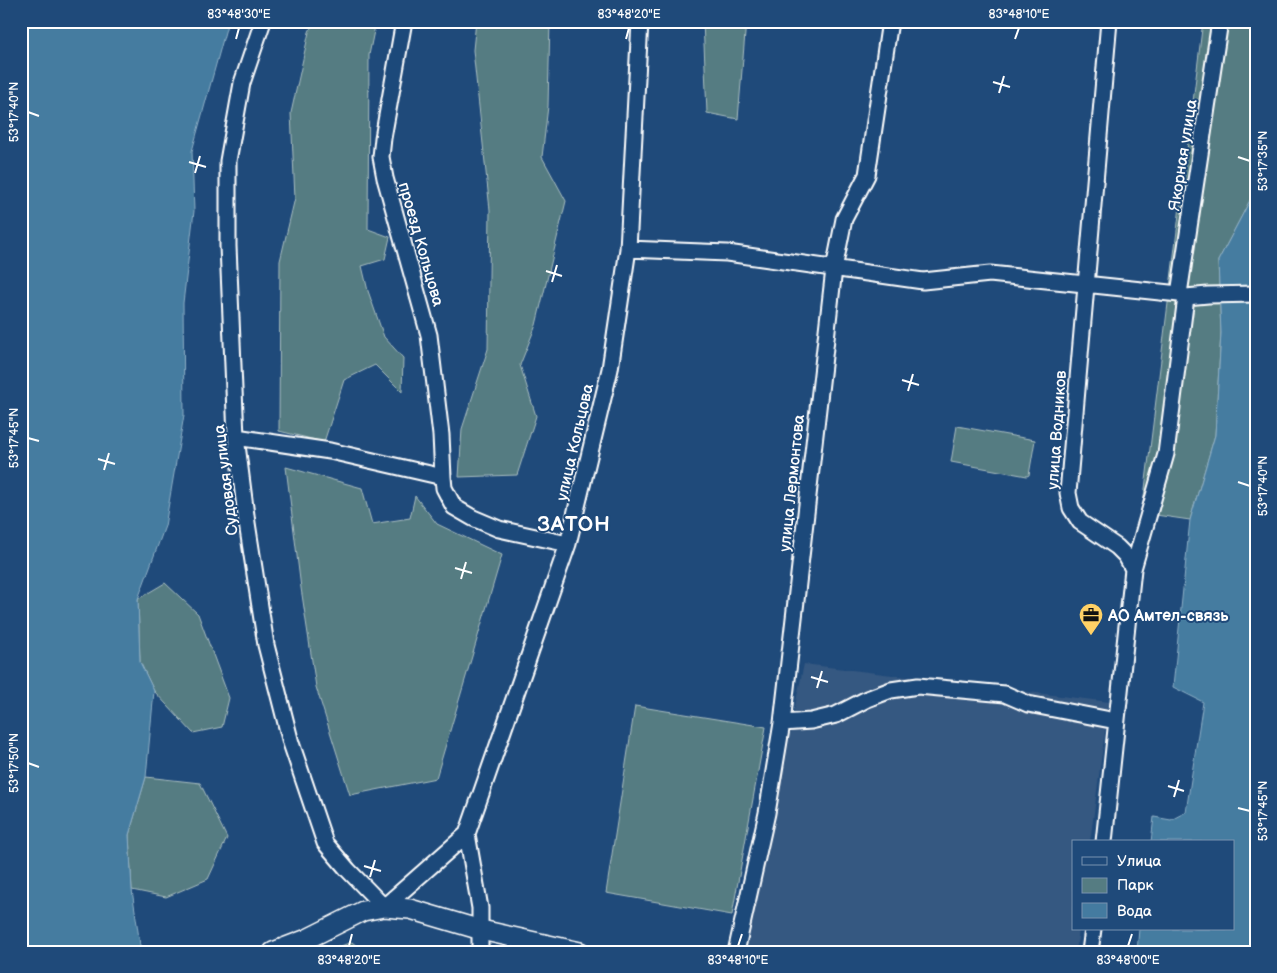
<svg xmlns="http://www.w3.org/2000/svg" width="1277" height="973" viewBox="0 0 1277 973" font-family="'Balsamiq Sans',sans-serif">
	<rect width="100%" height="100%" fill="#1f4a7a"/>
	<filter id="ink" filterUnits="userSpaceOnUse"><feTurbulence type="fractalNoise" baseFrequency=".02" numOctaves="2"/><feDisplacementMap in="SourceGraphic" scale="10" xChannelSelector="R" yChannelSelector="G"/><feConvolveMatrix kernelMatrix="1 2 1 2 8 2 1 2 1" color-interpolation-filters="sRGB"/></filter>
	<g filter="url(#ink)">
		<!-- built -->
		<path fill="#365881" d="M 804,664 L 1109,702 L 1090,842 L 1073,842 L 1073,929 L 1079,929 L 1076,952 L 742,952 Z"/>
		<!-- green -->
		<path fill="#557c82" stroke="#aabec0" d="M 314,21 L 376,21 L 369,55 L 368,229 L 390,237 L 385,259 L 362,266 L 368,291 L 384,337 L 403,358 L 402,392 L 375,365 L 344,380 L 324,442 L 279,431 L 280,261 L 295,198 L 291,113 L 309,32 Z
			M 476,21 L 550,21 L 548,106 L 542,157 L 566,201 L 536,325 L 520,365 L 536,416 L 517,475 L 459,477 L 462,429 L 488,349 L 490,210 L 473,50 Z
			M 703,21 L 746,21 L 738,119 L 707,113 Z
			M 1203,21 L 1256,21 L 1256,189 L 1218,261 L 1221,332 L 1215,435 L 1190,520 L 1142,513 Z
			M 957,426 L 1035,440 L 1029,475 L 1027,476 L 951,462 Z
			M 286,467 L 362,488 L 372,524 L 410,518 L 415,496 L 437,524 L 502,555 L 436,778 L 350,795 L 316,687 L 301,588 Z
			M 165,583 L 198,614 L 229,698 L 222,727 L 193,733 L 154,691 L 140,662 L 138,599 Z
			M 635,706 L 766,727 L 732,915 L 606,893 Z
			M 146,777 L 200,783 L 227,838 L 208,879 L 166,897 L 132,890 L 129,835 Z
			M 352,942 L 364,952 L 324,952 Z"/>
		<!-- water -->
		<path fill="#447ba0" stroke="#8fb0c6" d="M 21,21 L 228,21 L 192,151 L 194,211 L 183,303 L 184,415 L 165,526 L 138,599 L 140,662 L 154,691 L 146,777 L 129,835 L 132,890 L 141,952 L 21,952 Z
			M 1256,189 L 1256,952 L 1137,952 L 1139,929 L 1233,929 L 1233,842 L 1151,842 L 1154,817 L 1171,820 L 1186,812 L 1203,702 L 1173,687 L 1190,520 L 1215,435 L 1221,333 L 1218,261 Z"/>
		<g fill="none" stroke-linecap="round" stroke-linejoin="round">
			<defs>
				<path id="minor" d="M 263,21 L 242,83 L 228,161 L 228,246 L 236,437 L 247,523 L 266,645 L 291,743 L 325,843 L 348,870 L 384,907 L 467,834 L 568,544 L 610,369 L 628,249 L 640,21
					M 404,21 L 383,138 L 381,157 L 385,178 L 429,335 L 441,435 L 443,477
					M 628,249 L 727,253 L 923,281 L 990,274 L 1179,294 L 1186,297 L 1208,295 L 1256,294
					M 1179,294 L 1220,21
					M 236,437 L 330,451 L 443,477 L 444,488 L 454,507 L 473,518 L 499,529 L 568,544
					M 1133,569 L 1166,454 L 1186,297
					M 782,723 L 811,721 L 836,715 L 867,699 L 891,690 L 918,686 L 1005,694 L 1028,704 L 1116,721
					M 467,834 L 480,908 L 480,952
					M 1104,842 L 1133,569 L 1126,556 L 1117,547 L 1080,522 L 1071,508 L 1068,493 L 1109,21
					M 736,952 L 767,813 L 782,723 L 834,269 L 844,219 L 867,175 L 890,21
					M 1090,952 L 1093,929"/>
				<path id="tertiary" d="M 273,952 L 307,939 L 363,911 L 384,907 L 410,909 L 481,930 L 580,952"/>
			</defs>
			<!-- minor casing -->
			<use href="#minor" stroke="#fff" stroke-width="19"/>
			<!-- tertiary casing -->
			<use href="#tertiary" stroke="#fff" stroke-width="22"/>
			<!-- minor -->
			<use href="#minor" stroke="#1f4a7a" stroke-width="15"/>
			<!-- tertiary -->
			<use href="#tertiary" stroke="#1f4a7a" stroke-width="19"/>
		</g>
	</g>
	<!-- ticks -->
	<path fill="none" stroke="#fff" stroke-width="2" d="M 236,39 L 239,28M 626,39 L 629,28M 1015,39 L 1019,28M 993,82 L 1010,87M 999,93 L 1004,76M 28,112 L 39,116M 1238,157 L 1250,161M 189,162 L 206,167M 195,173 L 200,156M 546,271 L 562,276M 552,282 L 557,265M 902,380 L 919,385M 908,391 L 913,374M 28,438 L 39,441M 98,459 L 115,464M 104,470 L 109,453M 1238,482 L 1250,486M 455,568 L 472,573M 461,579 L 466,562M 811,677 L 828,682M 817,688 L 822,671M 28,763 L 39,767M 1168,786 L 1184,791M 1174,797 L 1179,780M 1238,808 L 1250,811M 364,866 L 381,871M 370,877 L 375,860M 349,946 L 352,934M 738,946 L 742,934M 1128,946 L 1132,934"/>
	<!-- icons -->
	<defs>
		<symbol id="office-pin" viewBox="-11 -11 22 30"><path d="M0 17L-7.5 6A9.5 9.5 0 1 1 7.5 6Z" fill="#ffd166" stroke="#1f4a7a"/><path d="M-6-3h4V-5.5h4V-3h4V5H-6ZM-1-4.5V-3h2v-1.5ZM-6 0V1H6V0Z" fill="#111"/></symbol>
	</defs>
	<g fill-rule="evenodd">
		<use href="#office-pin" x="1077" y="601" width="28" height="38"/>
	</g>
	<g text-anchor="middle" stroke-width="4" stroke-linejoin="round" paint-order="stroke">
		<!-- street labels -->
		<g font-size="16" fill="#fff" stroke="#1f4a7a">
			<text transform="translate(1182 155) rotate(-81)" y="6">Якорная улица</text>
			<text transform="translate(422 244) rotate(74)" y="6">проезд Кольцова</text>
			<text transform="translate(1056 430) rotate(-86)" y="6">улица Водников</text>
			<text transform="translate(574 442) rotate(-77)" y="6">улица Кольцова</text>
			<text transform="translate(225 480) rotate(-97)" y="6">Судовая улица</text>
			<text transform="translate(791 483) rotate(-84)" y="6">улица Лермонтова</text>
		</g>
		<!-- poi labels -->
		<g font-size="16" font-weight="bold" fill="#fff" stroke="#1f4a7a" text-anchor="start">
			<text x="1108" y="621">АО Амтел-связь</text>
		</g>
		<!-- district labels -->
		<g font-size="21" font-weight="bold" letter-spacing="1" fill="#fff" stroke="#1f4a7a">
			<text x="574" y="531">ЗАТОН</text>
		</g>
	</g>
	<!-- margin -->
	<rect width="1277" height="973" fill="none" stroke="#1f4a7a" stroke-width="55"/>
	<!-- legend -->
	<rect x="1072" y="840" width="162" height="90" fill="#1f4a7a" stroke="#7992af"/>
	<rect x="1082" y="857" width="25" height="8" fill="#1f4a7a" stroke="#7992af"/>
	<text x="1117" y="866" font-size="15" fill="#ffffff">Улица</text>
	<rect x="1082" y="878" width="25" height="15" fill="#557c82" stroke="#7992af"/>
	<text x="1117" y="890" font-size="15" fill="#ffffff">Парк</text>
	<rect x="1082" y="903" width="25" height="15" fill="#447ba0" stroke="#7992af"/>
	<text x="1117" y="916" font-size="15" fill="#ffffff">Вода</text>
	<rect x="28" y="28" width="1222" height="918" fill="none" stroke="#fff" stroke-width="2"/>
	<g font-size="12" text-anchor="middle" fill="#fff">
		<text x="239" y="18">83°48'30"E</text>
		<text x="629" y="18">83°48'20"E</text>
		<text x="1019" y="18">83°48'10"E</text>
		<text transform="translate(14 112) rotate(-90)" y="4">53°17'40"N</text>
		<text transform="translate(1263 161) rotate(-90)" y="4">53°17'35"N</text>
		<text transform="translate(14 438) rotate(-90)" y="4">53°17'45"N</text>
		<text transform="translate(1263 486) rotate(-90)" y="4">53°17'40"N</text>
		<text transform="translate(14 763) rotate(-90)" y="4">53°17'50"N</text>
		<text transform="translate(1263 811) rotate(-90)" y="4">53°17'45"N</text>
		<text x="349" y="964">83°48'20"E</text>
		<text x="738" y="964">83°48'10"E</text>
		<text x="1128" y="964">83°48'00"E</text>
	</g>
</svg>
